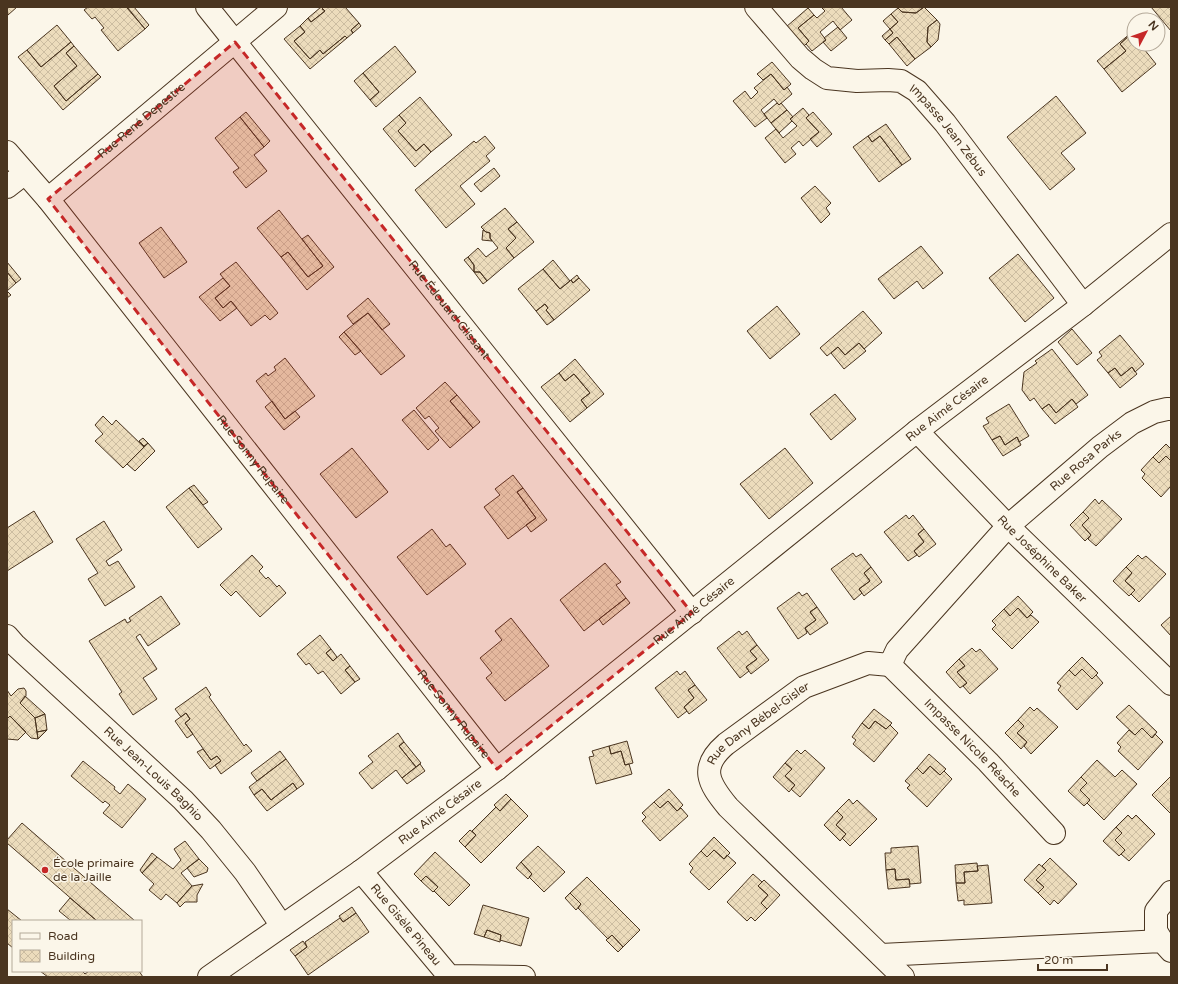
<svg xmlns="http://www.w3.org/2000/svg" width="1178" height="984" viewBox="0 0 1178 984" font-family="'Varela Round',sans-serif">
	<defs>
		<pattern id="building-cross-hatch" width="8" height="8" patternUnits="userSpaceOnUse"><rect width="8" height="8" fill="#ecdcbc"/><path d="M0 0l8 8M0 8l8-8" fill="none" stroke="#ccbda1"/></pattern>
	</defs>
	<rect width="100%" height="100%" fill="#fbf6e9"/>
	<!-- building -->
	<path fill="url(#building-cross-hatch)" stroke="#4a3520" d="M 7,7 L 17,7 L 8,15 Z
		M 88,7 L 127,7 L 145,29 L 118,51 L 101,30 L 104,28 L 95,17 L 92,19 L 84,10 Z
		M 134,7 L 149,25 L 145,29 L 127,8 Z
		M 321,7 L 325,11 L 311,22 L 308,18 Z
		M 324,7 L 345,7 L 359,23 L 351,30 L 353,33 L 347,38 L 345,36 L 323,54 L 320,50 L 310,59 L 294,41 L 305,32 L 300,26 L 308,18 L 311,22 L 325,11 L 322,9 Z
		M 821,7 L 841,7 L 852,20 L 840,30 L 833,21 L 820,32 L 826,40 L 812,51 L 806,44 L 809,41 L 798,28 L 814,15 L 817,18 L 825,11 Z
		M 900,7 L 924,7 L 916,13 L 902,12 L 898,8 Z
		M 924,7 L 937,20 L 928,27 L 927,42 L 931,47 L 915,59 L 897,37 L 889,44 L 885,40 L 893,33 L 890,29 L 898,22 L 891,14 L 898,8 L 902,12 L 916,13 Z
		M 1151,7 L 1171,7 L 1171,31 Z
		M 808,8 L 814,15 L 798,28 L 809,41 L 804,46 L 786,27 Z
		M 891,14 L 898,22 L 890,29 L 883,21 Z
		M 937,20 L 940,24 L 938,40 L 931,47 L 927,42 L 928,27 Z
		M 359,23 L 361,26 L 353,33 L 351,30 Z
		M 57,25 L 71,42 L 41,67 L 27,50 Z
		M 300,26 L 305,32 L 294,41 L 310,59 L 320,50 L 323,54 L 345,36 L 347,38 L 310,69 L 284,39 Z
		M 838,27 L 847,38 L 831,51 L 823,42 L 826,40 L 824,38 Z
		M 890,29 L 893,33 L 885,40 L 882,36 Z
		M 1131,33 L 1131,34 L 1120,44 L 1126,51 L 1104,69 L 1097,61 Z
		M 1131,34 L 1134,37 L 1134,44 L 1140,44 L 1156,64 L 1122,92 L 1104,69 L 1126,51 L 1120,44 Z
		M 897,37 L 915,59 L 907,66 L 889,44 Z
		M 71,42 L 74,46 L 66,53 L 77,66 L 54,86 L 66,101 L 98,74 L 101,77 L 63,110 L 18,57 L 27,50 L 41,67 Z
		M 74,46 L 98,74 L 66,101 L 54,86 L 77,66 L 66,53 Z
		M 395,46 L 416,72 L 376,107 L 370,100 L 379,92 L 363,73 Z
		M 772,62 L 791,84 L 784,90 L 771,74 L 763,80 L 757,74 Z
		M 363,73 L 379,92 L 370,100 L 354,81 Z
		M 771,74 L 784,90 L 787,87 L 792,94 L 779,105 L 774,99 L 761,110 L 767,118 L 755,127 L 733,101 L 745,91 L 751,99 L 758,92 L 754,88 Z
		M 1056,96 L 1086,133 L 1061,153 L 1075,169 L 1050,190 L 1007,137 Z
		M 420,97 L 452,135 L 431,152 L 424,144 L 416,151 L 398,131 L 406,123 L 399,115 Z
		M 777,103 L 779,105 L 781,103 L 787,110 L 771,123 L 764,114 Z
		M 803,108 L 809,115 L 806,118 L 819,132 L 803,146 L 799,141 L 791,148 L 796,154 L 785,163 L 765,138 L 776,129 L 783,138 L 797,126 L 790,119 Z
		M 787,110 L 793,117 L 790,119 L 792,121 L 779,133 L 771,123 Z
		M 246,112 L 270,141 L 264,147 L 240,117 Z
		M 813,112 L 832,134 L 817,147 L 810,139 L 819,132 L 806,118 Z
		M 399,115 L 406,123 L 398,131 L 416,151 L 424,144 L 431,152 L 415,167 L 383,129 Z
		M 240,117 L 264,147 L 254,155 L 267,171 L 246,188 L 233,172 L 239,168 L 215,138 Z
		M 886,124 L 911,159 L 902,165 L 880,136 L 872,142 L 868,136 Z
		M 485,136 L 495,148 L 486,156 L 490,161 L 460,186 L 475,204 L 446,228 L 415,190 L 474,141 L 476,143 Z
		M 868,136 L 872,142 L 880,136 L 902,165 L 879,182 L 853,147 Z
		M 494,168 L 500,176 L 481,192 L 474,184 Z
		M 815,186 L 831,203 L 826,208 L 830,214 L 821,223 L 801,198 Z
		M 505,208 L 517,222 L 508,229 L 516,238 L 506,248 L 514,258 L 487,281 L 480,272 L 474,272 L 474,265 L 468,257 L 478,248 L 486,257 L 498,248 L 490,238 L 490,233 L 486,232 L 481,227 Z
		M 279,210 L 323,266 L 308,277 L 288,252 L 281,257 L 257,228 Z
		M 517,222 L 534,242 L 514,258 L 506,248 L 516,238 L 508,229 Z
		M 161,227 L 187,262 L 164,278 L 139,243 Z
		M 483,230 L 486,232 L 490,233 L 490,238 L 492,241 L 482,240 Z
		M 308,235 L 334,267 L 307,290 L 281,257 L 288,252 L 308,277 L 323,266 L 302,239 Z
		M 921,246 L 943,273 L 923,289 L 917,281 L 894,299 L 878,279 Z
		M 1018,254 L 1054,298 L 1025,322 L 989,278 Z
		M 468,257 L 474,265 L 474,272 L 464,260 Z
		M 553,260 L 570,281 L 560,289 L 543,269 Z
		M 7,262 L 21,279 L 16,283 L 7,272 Z
		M 236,262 L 278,313 L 270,320 L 265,315 L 251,326 L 231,301 L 223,308 L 215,298 L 230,286 L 220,274 Z
		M 543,269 L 560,289 L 571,280 L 573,283 L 579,278 L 590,290 L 554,320 L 546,310 L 548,308 L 545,304 L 536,311 L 518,289 Z
		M 7,272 L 16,283 L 7,291 L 11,295 L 7,298 Z
		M 474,272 L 480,272 L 487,281 L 483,284 Z
		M 577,275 L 579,278 L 573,283 L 571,280 Z
		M 223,278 L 230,286 L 215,298 L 223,308 L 231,301 L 237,308 L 220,321 L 199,297 Z
		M 368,298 L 390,324 L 382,330 L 368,313 L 353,324 L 347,316 Z
		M 545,304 L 548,308 L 546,310 L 554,320 L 547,325 L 536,311 Z
		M 777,306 L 800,334 L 770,359 L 747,331 Z
		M 863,311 L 882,333 L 864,349 L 859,343 L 845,355 L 838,347 L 827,356 L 820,348 Z
		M 368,313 L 405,356 L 381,375 L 344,332 Z
		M 1072,329 L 1092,353 L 1077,365 L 1058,342 Z
		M 344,332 L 361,351 L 355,355 L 339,337 Z
		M 1120,335 L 1144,364 L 1135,372 L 1132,367 L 1121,376 L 1115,368 L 1108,373 L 1097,360 L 1102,356 L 1099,352 Z
		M 859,343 L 866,351 L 844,369 L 831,353 L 838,347 L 845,355 Z
		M 1052,349 L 1088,395 L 1076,404 L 1072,399 L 1056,413 L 1049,404 L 1042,409 L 1034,398 L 1030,401 L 1022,390 L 1024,372 L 1037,363 L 1035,361 Z
		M 285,358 L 315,396 L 285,419 L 256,381 L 266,373 L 268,376 L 276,370 L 274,367 Z
		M 575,359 L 604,394 L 587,408 L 581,400 L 590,393 L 574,374 L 565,381 L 559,373 Z
		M 1132,367 L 1137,374 L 1120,388 L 1108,373 L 1115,368 L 1121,376 Z
		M 559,373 L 565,381 L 574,374 L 590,393 L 581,400 L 587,408 L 570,422 L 541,387 Z
		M 445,382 L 457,395 L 450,401 L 473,428 L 450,448 L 435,431 L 439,428 L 429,416 L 425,419 L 416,408 Z
		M 835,394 L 856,419 L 831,440 L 810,414 Z
		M 457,395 L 480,422 L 473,428 L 450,401 Z
		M 1072,399 L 1078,407 L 1055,424 L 1042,409 L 1049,404 L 1056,413 Z
		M 272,401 L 285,419 L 295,411 L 300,417 L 284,430 L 265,407 Z
		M 1009,404 L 1029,436 L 1019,442 L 1017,437 L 1005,445 L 1000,436 L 992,440 L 983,426 L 989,423 L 986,418 Z
		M 414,410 L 439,440 L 428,450 L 402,420 Z
		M 103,416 L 112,425 L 116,420 L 144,447 L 123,468 L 95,441 L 103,434 L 95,425 Z
		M 1000,436 L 1005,445 L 1017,437 L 1021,445 L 1003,456 L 992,440 Z
		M 143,438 L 148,443 L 144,446 L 139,441 Z
		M 148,443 L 155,451 L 135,471 L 127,464 Z
		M 1166,444 L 1171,449 L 1171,461 L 1166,456 L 1159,463 L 1153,457 Z
		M 352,448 L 388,492 L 356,518 L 320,474 Z
		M 785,448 L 813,483 L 769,519 L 740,484 Z
		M 1166,456 L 1171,461 L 1171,486 L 1161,497 L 1142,478 L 1145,474 L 1141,470 L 1153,457 L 1159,463 Z
		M 513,475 L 523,488 L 517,492 L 536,518 L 508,539 L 484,507 L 500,495 L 495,489 Z
		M 194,485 L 208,502 L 203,505 L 189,488 Z
		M 189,488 L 222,529 L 198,548 L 166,507 Z
		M 523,488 L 547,520 L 531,532 L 526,525 L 536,518 L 517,492 Z
		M 1095,499 L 1099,504 L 1102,500 L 1122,519 L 1096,546 L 1088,539 L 1091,535 L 1082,525 L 1089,518 L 1083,512 Z
		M 34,511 L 53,542 L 7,571 L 7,528 Z
		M 1083,512 L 1089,518 L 1082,525 L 1091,535 L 1085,541 L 1070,525 Z
		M 906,515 L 909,519 L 913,515 L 924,529 L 918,534 L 924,542 L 914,551 L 917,555 L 908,561 L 884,532 Z
		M 104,521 L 122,550 L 106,561 L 109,566 L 118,561 L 135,587 L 105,606 L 88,579 L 98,573 L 76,539 Z
		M 432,529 L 446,547 L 450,544 L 466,564 L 427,595 L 397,557 Z
		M 924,529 L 936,544 L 919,557 L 914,551 L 924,542 L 918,534 Z
		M 853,553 L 856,557 L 861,554 L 871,567 L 864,573 L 870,581 L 859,589 L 862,593 L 854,600 L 831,569 Z
		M 252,555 L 263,567 L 259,571 L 266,579 L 268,577 L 277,587 L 279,585 L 286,593 L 260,617 L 236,591 L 231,596 L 220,585 Z
		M 1138,555 L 1142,559 L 1146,556 L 1166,574 L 1139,602 L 1131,594 L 1135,590 L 1125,581 L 1132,573 L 1126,567 Z
		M 605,563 L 621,582 L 616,585 L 626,598 L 584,631 L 560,600 Z
		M 871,567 L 882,582 L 864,596 L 859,589 L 870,581 L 864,573 Z
		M 1126,567 L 1132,573 L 1125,581 L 1135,590 L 1129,596 L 1113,581 Z
		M 799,592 L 802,596 L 807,593 L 817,607 L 810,612 L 816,620 L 805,628 L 807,633 L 798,639 L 777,608 Z
		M 161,596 L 180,624 L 148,646 L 140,634 L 136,637 L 157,669 L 143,678 L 157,699 L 133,715 L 119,694 L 122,692 L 89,641 L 125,619 L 127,623 L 131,621 L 129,618 Z
		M 1018,596 L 1033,612 L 1027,618 L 1018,608 L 1010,616 L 1004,609 Z
		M 626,598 L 630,603 L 603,625 L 599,619 Z
		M 817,607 L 828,623 L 810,635 L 805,628 L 816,620 L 810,612 Z
		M 1018,608 L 1027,618 L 1031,615 L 1039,622 L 1012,649 L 992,629 L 996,625 L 992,621 L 1004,609 L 1010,616 Z
		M 1171,616 L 1171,636 L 1161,625 Z
		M 511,618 L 549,666 L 505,701 L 486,678 L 492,673 L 480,658 L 502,640 L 495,631 Z
		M 739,631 L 742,635 L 747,631 L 757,645 L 750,651 L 757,659 L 746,667 L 749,671 L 740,678 L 717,648 Z
		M 320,635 L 331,649 L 326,653 L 333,661 L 341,654 L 350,666 L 345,670 L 355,682 L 341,694 L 323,671 L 318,674 L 309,663 L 306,665 L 297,654 Z
		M 757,645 L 769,660 L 751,674 L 746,667 L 757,659 L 750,651 Z
		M 972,648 L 976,652 L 980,649 L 998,669 L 970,694 L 963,686 L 967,683 L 957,672 L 965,666 L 959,659 Z
		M 331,649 L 337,657 L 333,661 L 326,653 Z
		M 1082,657 L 1098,673 L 1092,679 L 1082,669 L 1075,676 L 1069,670 Z
		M 959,659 L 965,666 L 957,672 L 967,683 L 960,688 L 946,672 Z
		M 350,666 L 360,679 L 355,682 L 345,670 Z
		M 1082,669 L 1092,679 L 1096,675 L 1103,683 L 1077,710 L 1058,690 L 1061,686 L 1057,683 L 1069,670 L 1075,676 Z
		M 677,671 L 680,675 L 685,671 L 695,685 L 688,690 L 694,698 L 684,707 L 687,711 L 678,718 L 655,688 Z
		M 695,685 L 707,700 L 689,714 L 684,707 L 694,698 L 688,690 Z
		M 206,687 L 211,695 L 209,697 L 244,746 L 246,744 L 252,751 L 221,774 L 215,765 L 221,761 L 217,756 L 211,760 L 185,723 L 190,719 L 186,713 L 181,717 L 175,709 Z
		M 24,688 L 26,691 L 26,696 L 20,703 L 35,718 L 38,739 L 31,738 L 10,716 L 7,719 L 7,690 L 11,696 L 18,689 Z
		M 25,696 L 45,714 L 35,718 L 20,703 Z
		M 1129,705 L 1157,732 L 1152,738 L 1142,728 L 1135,735 L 1116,717 Z
		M 1030,707 L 1034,711 L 1037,708 L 1058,727 L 1031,754 L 1024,746 L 1027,742 L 1017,733 L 1024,726 L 1018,720 Z
		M 874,709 L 892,723 L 886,729 L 875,721 L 869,729 L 862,723 Z
		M 186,713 L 190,719 L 185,723 L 193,734 L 187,738 L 175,721 Z
		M 45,714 L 47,730 L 37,732 L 35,718 Z
		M 10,716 L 26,732 L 18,740 L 7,739 L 7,719 Z
		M 1018,720 L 1024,726 L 1017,733 L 1027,742 L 1021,749 L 1005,733 Z
		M 875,721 L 886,729 L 890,725 L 898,733 L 874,762 L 853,744 L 856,740 L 852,737 L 862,723 L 869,729 Z
		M 1142,728 L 1152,738 L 1155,734 L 1163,742 L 1138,770 L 1118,751 L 1121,747 L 1117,743 L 1129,730 L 1135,735 Z
		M 47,730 L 38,739 L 37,732 Z
		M 398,733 L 404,742 L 399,746 L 416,767 L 402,778 L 396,770 L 372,789 L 359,773 L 373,762 L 368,756 Z
		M 627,741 L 633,763 L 625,765 L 621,751 L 611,754 L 609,746 Z
		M 404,742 L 421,763 L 416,767 L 399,746 Z
		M 609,746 L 611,754 L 621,751 L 625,765 L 629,764 L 632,774 L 596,784 L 589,757 L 594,756 L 592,751 Z
		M 203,749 L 211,760 L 217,756 L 221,761 L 210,769 L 197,752 Z
		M 797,750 L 801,754 L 805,750 L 825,768 L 800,797 L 791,789 L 795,785 L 785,776 L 792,769 L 785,763 Z
		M 280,751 L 286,759 L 257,781 L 251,773 Z
		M 929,754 L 946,769 L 940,775 L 930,766 L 923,774 L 917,768 Z
		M 286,759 L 304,784 L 297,789 L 293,783 L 271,800 L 262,789 L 254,795 L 249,787 Z
		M 1097,760 L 1115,777 L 1122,770 L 1137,784 L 1104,820 L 1087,803 L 1090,800 L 1080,790 L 1087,783 L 1081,777 Z
		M 83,761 L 115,787 L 114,789 L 120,794 L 128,784 L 146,799 L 122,828 L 103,813 L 110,805 L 105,801 L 103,803 L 71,776 Z
		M 785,763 L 792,769 L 785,776 L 795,785 L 789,792 L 773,777 Z
		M 420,764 L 425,771 L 407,784 L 402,778 Z
		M 930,766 L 940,775 L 944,771 L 952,779 L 927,807 L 907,788 L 910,785 L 905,781 L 917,768 L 923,774 Z
		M 1171,776 L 1171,814 L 1152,795 Z
		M 1081,777 L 1087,783 L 1080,790 L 1090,800 L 1084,806 L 1068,791 Z
		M 293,783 L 297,789 L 267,811 L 254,795 L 262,789 L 271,800 Z
		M 669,789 L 683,805 L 677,811 L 668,801 L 660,808 L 654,802 Z
		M 506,794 L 511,799 L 500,811 L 494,805 Z
		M 511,799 L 528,816 L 481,863 L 465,847 L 476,835 L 472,831 L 496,807 L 500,811 Z
		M 849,799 L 853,804 L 857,800 L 877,819 L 850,846 L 842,838 L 846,834 L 836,825 L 843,817 L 837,811 Z
		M 668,801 L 677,811 L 681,808 L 688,816 L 660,841 L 642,821 L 646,817 L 642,813 L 654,802 L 660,808 Z
		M 837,811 L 843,817 L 836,825 L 846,834 L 840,841 L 824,825 Z
		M 1128,815 L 1132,819 L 1136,815 L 1155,834 L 1129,861 L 1121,854 L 1125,850 L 1115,840 L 1122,833 L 1116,827 Z
		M 22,823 L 135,921 L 97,921 L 7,843 L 7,840 Z
		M 1116,827 L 1122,833 L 1115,840 L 1125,850 L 1119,856 L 1103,841 Z
		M 470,830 L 476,835 L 465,847 L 459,841 Z
		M 714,837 L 730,853 L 724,859 L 714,850 L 707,857 L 701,851 Z
		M 185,841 L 199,859 L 181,873 L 192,886 L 177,903 L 166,894 L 161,900 L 149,890 L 154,884 L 142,873 L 157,857 L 173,869 L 181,860 L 174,849 Z
		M 538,846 L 565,872 L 544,892 L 529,877 L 532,874 L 521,862 Z
		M 918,846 L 921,883 L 910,884 L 909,879 L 896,880 L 895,869 L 886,870 L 885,853 L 891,853 L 891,848 Z
		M 714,850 L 724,859 L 727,855 L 736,863 L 709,890 L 690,872 L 693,868 L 689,864 L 701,851 L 707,857 Z
		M 435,852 L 470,885 L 449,906 L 434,891 L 438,887 L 426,876 L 421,881 L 414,874 Z
		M 152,853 L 157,857 L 142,873 L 140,870 Z
		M 1050,858 L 1077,884 L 1058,904 L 1054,900 L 1050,905 L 1038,893 L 1044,887 L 1036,880 L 1046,870 L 1042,866 Z
		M 199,859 L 208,868 L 207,872 L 194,877 L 187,868 Z
		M 521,862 L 532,874 L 528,879 L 516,868 Z
		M 977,863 L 978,871 L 964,872 L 965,883 L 956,883 L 955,865 Z
		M 1039,864 L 1046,870 L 1036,880 L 1044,887 L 1038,893 L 1024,880 Z
		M 988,865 L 992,903 L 964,905 L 964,900 L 958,901 L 956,883 L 965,883 L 964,872 L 978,871 L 977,866 Z
		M 895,869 L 896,880 L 909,879 L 910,887 L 888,889 L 886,870 Z
		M 753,874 L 762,882 L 758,886 L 768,895 L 761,903 L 767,909 L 755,921 L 751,917 L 747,921 L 727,902 Z
		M 426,876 L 438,887 L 433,892 L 421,881 Z
		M 587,877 L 640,930 L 623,947 L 612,935 L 608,939 L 578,908 L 581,904 L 570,893 Z
		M 764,880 L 780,895 L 767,909 L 761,903 L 768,895 L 758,886 Z
		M 203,884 L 197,895 L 197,902 L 185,902 L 180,907 L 177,903 L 192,886 Z
		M 570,893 L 581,904 L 576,910 L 565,898 Z
		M 70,898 L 97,921 L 70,920 L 59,911 Z
		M 483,905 L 529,918 L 521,946 L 500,940 L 501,935 L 487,930 L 484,937 L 474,934 Z
		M 352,907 L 356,913 L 343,922 L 339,916 Z
		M 7,909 L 22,921 L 13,921 L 13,948 L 7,943 Z
		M 356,913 L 369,932 L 308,975 L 295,956 L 307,947 L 305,942 L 340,918 L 343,922 Z
		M 487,930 L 501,935 L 500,942 L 484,937 Z
		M 612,935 L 623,947 L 618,952 L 606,940 Z
		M 303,941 L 307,947 L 295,956 L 290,950 Z
		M 40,971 L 82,971 L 85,974 L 89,971 L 139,971 L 143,977 L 48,977 Z"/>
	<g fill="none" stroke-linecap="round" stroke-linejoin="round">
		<defs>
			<g id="minor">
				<path id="s1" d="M 207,7 L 692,613"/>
				<path id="s2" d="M 756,7 L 800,58 L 813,69 L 827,78 L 857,81 L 888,80 L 901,81 L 917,91 L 945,123 L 1083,305"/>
				<path id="s3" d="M 7,152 L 48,199 L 497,769"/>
				<path d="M 7,187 L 25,173"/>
				<path id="s4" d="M 48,199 L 276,7"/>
				<path id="s5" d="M 917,431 L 1008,526 L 1171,684"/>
				<path id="s6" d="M 7,636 L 14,644 L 183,800 L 211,830 L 245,872 L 282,926"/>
				<path id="s7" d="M 890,665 L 988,762 L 1054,833"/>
				<path id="s8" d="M 361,871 L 449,976 L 524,977"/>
				<path d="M 1162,941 L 1156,931 L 1156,911 L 1171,892"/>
				<path d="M 881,955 L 1162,941 L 1171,951"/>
				<path id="s9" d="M 209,977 L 361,871 L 497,769 L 917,431 L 1083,305 L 1171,234"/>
				<path id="s10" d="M 903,977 L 728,807 C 708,783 699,767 726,744 L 804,687 L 868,663 L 890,665 L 897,650 L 1008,526 L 1100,447 L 1132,423 L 1154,412 L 1167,409 L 1171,409"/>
			</g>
		</defs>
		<!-- minor casing -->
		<use href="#minor" stroke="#4a3520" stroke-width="24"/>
		<!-- minor -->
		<use href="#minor" stroke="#fbf6e9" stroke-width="22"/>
	</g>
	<!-- marked area -->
	<path fill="#c62828" fill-opacity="0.2" stroke="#c62828" stroke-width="3" stroke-dasharray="8 5" stroke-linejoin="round" d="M 235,42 L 692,613 L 497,769 L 48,199 Z"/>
	<!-- markers -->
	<circle fill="#c62828" stroke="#fbf6e9" stroke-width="1.5" cx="45" cy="870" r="4"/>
	<g text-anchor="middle" stroke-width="3" stroke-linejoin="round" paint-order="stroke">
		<!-- street labels -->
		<g font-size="12" fill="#4a3520" stroke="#fbf6e9">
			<text dy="4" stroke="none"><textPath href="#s4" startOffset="122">Rue René Depestre</textPath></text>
			<text dy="4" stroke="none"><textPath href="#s2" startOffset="244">Impasse Jean Zébus</textPath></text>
			<text dy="4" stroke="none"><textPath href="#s1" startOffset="388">Rue Édouard Glissant</textPath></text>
			<text dy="4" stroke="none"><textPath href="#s9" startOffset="932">Rue Aimé Césaire</textPath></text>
			<text dy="4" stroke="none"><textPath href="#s3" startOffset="394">Rue Sonny Rupaire</textPath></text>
			<text dy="4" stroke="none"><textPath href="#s10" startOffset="790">Rue Rosa Parks</textPath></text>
			<text dy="4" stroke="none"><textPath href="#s5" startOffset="179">Rue Joséphine Baker</textPath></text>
			<text dy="4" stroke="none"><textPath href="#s9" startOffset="608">Rue Aimé Césaire</textPath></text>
			<text dy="4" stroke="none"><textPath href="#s3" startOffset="718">Rue Sonny Rupaire</textPath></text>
			<text dy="4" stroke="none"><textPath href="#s10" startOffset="356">Rue Dany Bébel-Gisler</textPath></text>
			<text dy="4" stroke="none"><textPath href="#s7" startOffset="117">Impasse Nicole Réache</textPath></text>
			<text dy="4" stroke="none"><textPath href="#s6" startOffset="201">Rue Jean-Louis Baghio</textPath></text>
			<text dy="4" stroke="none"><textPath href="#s9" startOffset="284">Rue Aimé Césaire</textPath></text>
			<text dy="4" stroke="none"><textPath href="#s8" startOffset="70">Rue Gisèle Pineau</textPath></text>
		</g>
		<!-- poi labels -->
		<g font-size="12" fill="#4a3520" stroke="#fbf6e9" text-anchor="start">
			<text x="53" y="867">École primaire<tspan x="53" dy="14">de la Jaille</tspan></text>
		</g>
	</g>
	<!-- border -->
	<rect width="1178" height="984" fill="none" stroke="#4a3520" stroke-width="16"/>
	<!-- legend -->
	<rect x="12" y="920" width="130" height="52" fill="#fbf6e9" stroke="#b4a999"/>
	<rect x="20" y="933" width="20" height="6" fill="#fbf6e9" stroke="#b4a999"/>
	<text x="48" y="940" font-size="12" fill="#4a3520">Road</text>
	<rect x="20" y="950" width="20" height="12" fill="url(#building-cross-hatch)" stroke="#b4a999"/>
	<text x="48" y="960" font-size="12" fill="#4a3520">Building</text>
	<!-- north arrow -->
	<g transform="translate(1146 32) rotate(49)"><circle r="19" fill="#fbf6e9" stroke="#b4a999"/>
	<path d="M0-3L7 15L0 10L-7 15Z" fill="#c62828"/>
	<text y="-6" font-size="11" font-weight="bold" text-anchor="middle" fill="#4a3520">N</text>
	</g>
	<!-- scale -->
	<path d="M1038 964v6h69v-6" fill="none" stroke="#4a3520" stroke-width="2"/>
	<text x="1044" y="964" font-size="12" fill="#4a3520" stroke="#fbf6e9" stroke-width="3" paint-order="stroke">20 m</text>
</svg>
